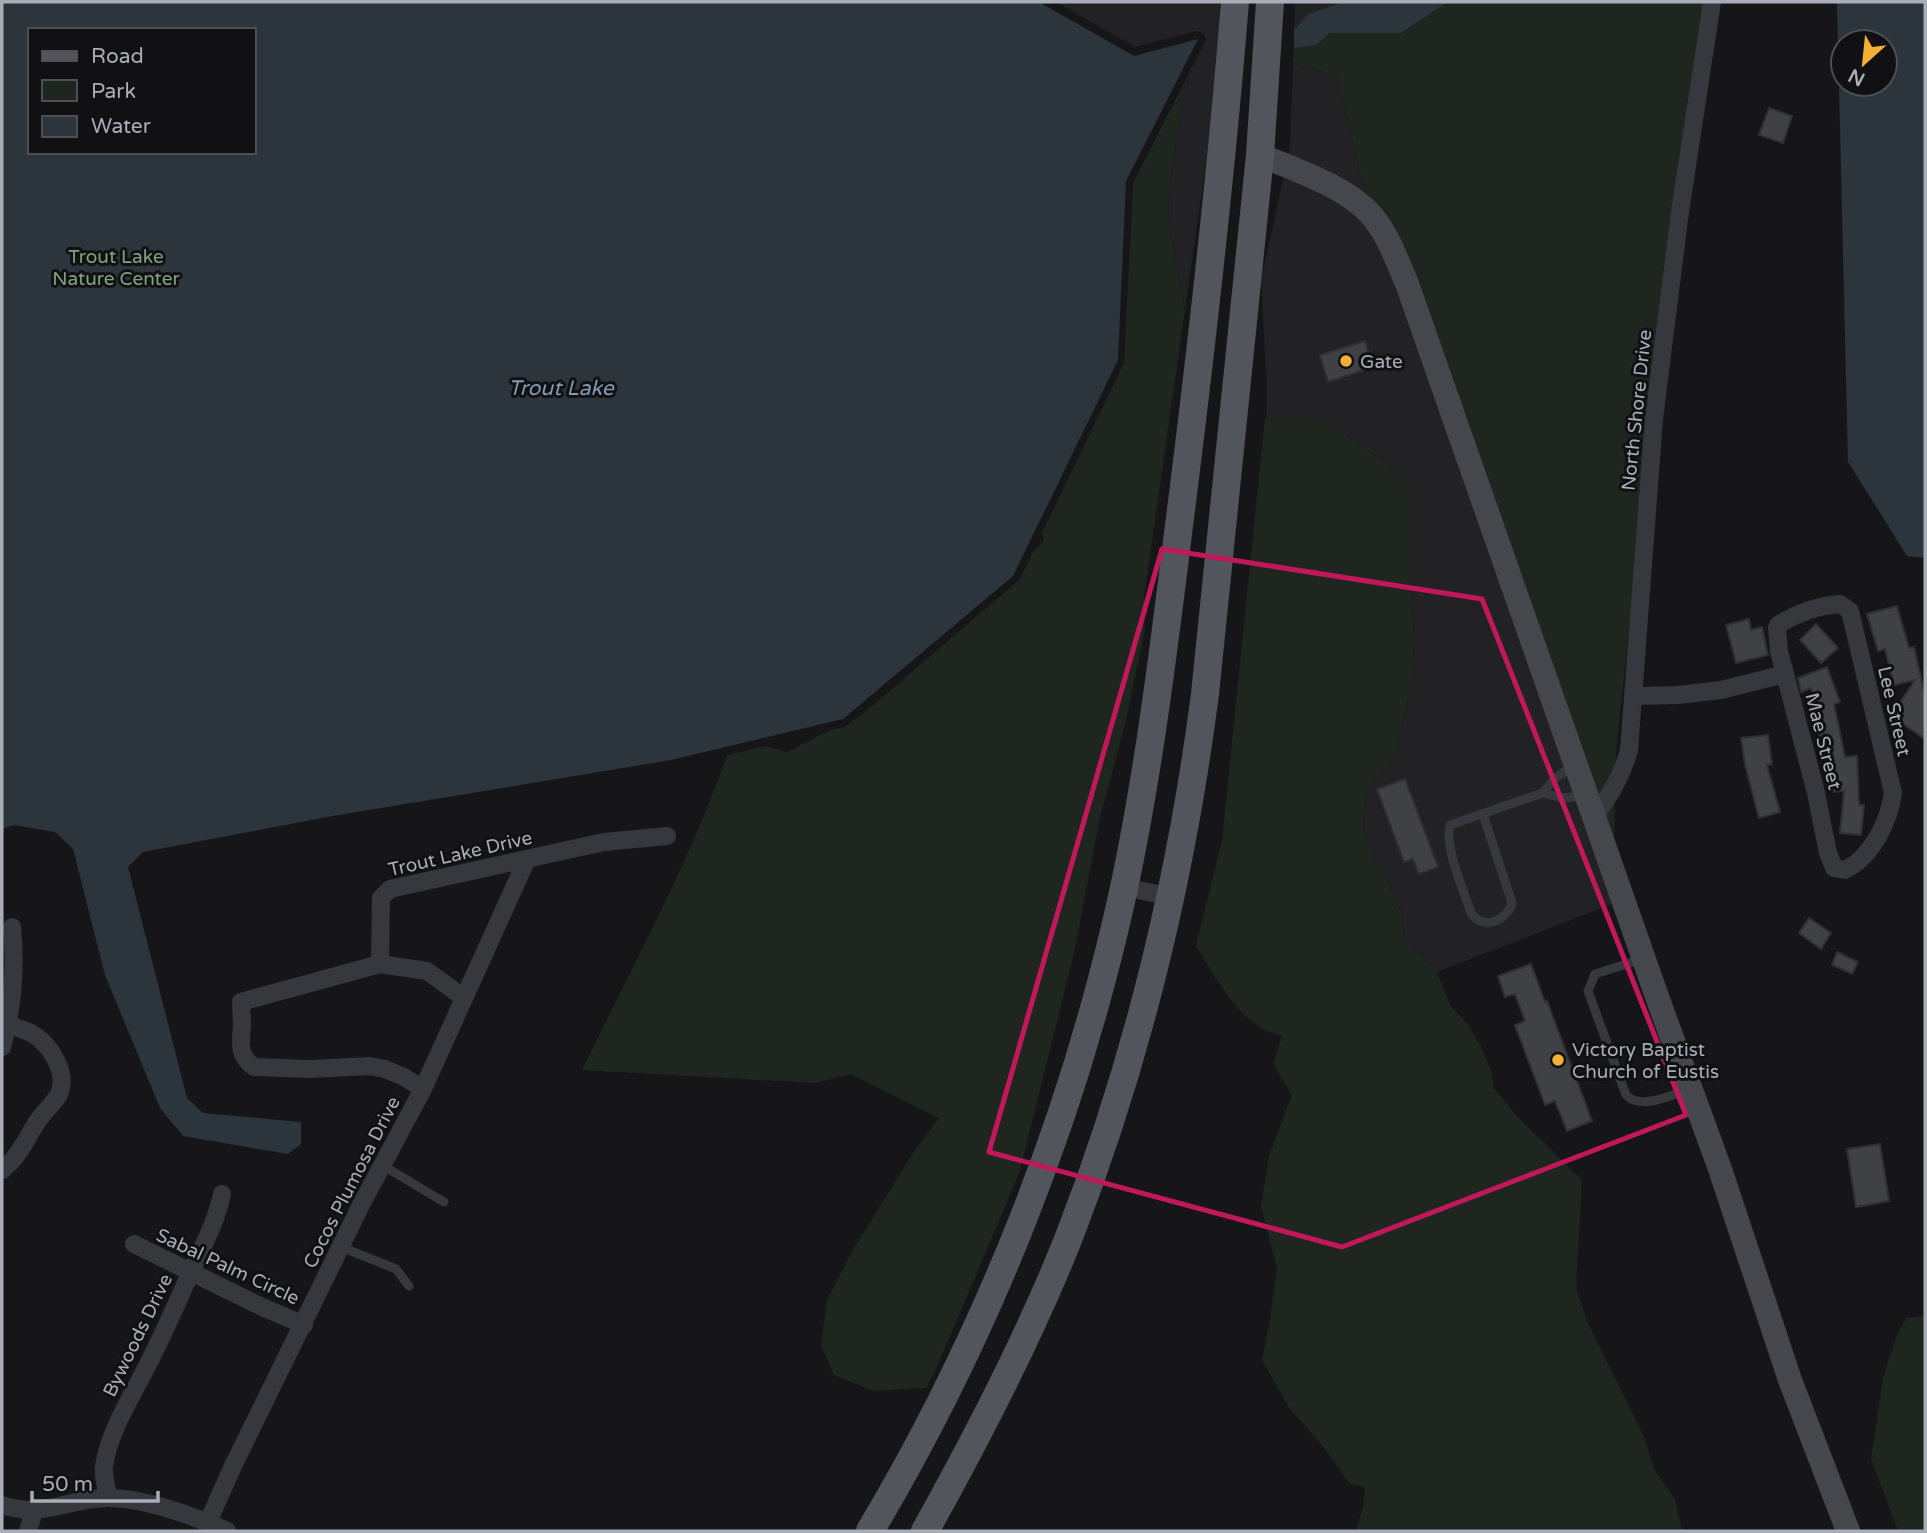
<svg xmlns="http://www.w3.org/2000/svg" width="1927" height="1533" viewBox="0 0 1927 1533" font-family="'Varela Round',sans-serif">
	<rect width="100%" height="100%" fill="#161618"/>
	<!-- built -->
	<path fill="#222225" d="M 1056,2 L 1220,2 L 1219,72 L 1185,310 L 1168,221 L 1169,190 L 1185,81 L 1206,40 L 1205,35 L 1197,31 L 1135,47 Z
		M 1295,2 L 1343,2 L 1308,14 L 1294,30 Z
		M 1293,63 L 1337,76 L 1366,197 L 1288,156 L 1290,144 Z
		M 1284,175 L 1321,192 L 1357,214 L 1380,246 L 1615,903 L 1437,972 L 1404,941 L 1402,914 L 1386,875 L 1374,861 L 1363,827 L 1365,800 L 1377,775 L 1395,756 L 1412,681 L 1414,639 L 1411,589 L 1398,472 L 1343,432 L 1266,418 L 1267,390 L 1261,280 Z"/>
	<!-- green -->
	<path fill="#1e261f" d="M 1448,2 L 1704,2 L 1643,434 L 1648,450 L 1616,752 L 1614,844 L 1366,197 L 1337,76 L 1293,63 L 1294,48 L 1316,45 L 1330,33 L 1401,33 Z
		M 1185,81 L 1169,190 L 1168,221 L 1185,310 L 1144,598 L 1145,629 L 1125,724 L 1099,822 L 1075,949 L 1020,1171 L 937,1367 L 926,1388 L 873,1391 L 834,1375 L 821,1345 L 827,1300 L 851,1253 L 913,1153 L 939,1118 L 851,1074 L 815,1083 L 582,1070 C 632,967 689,864 727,755 L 766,746 L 787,752 L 830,730 L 844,727 L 865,712 L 1020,579 L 1033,552 L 1044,540 L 1042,533 L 1124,363 L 1133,183 Z
		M 1265,418 L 1321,421 L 1343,432 L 1398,472 L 1411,494 L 1411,589 L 1414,639 L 1412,681 L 1395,756 L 1377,775 L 1365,800 L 1363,827 L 1374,861 L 1386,875 L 1402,915 L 1404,941 L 1437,972 L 1451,1007 L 1467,1023 L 1480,1045 L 1491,1070 L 1494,1088 L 1516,1115 L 1582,1180 L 1576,1288 L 1587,1321 L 1644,1437 L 1655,1471 L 1675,1499 L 1682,1531 L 1356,1531 L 1363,1506 L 1365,1487 L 1350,1484 L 1321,1444 L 1290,1409 L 1262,1360 L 1270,1319 L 1277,1268 L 1261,1207 L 1269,1155 L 1292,1095 L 1273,1064 L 1282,1036 C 1240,1027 1218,980 1196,946 L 1222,840 Z
		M 1925,1316 L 1925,1531 L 1898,1531 L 1871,1459 L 1883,1378 L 1896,1337 L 1906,1318 Z"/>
	<!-- water -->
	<path fill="#2c353c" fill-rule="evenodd" d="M 2,2 L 1039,2 L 1134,56 L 1198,39 L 1126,181 L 1118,360 L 1013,576 L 843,719 L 671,760 L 327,817 L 143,852 L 128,867 L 187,1098 L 203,1113 L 301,1122 L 301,1144 L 288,1154 L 183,1136 L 160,1108 L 105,975 L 73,849 L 55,832 L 14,825 L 2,829 ZM 30,30 L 254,30 L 254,152 L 30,152 Z
		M 1343,2 L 1448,2 L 1401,33 L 1330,33 L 1316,45 L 1294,48 L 1294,30 L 1308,14 Z
		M 1837,2 L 1925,2 L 1925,558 L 1907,556 L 1848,462 ZM 1843,42 L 1885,42 L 1885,84 L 1843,84 Z"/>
	<!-- building -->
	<path fill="#404145" stroke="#303034" stroke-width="2" d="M 1769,108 L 1792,116 L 1783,143 L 1759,135 Z
		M 1365,341 L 1373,367 L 1328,382 L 1320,355 Z
		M 1897,606 L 1909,648 L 1914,647 L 1925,696 L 1925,739 L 1891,716 L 1915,680 L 1894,685 L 1885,649 L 1878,651 L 1867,614 Z
		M 1749,619 L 1751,630 L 1762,627 L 1768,655 L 1736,663 L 1726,625 Z
		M 1816,624 L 1838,648 L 1821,663 L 1800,640 Z
		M 1827,667 L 1840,702 L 1834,704 L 1845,757 L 1857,756 L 1859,805 L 1864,805 L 1861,835 L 1840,833 L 1844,791 L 1832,792 L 1829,748 L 1822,749 L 1817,722 L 1823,721 L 1811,688 L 1801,692 L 1798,678 Z
		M 1768,735 L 1772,764 L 1767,765 L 1780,812 L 1759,818 L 1745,765 L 1741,738 Z
		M 1405,779 L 1438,867 L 1419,874 L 1413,859 L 1404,862 L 1377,789 Z
		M 1809,918 L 1831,933 L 1821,949 L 1799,933 Z
		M 1837,952 L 1858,962 L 1852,974 L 1832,965 Z
		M 1531,964 L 1545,1002 L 1547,1001 L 1592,1121 L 1567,1131 L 1555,1101 L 1545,1105 L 1515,1025 L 1525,1021 L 1515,994 L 1505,997 L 1498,976 Z
		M 1880,1144 L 1889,1201 L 1856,1207 L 1847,1149 Z"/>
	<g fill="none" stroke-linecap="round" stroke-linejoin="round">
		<!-- service -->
		<path stroke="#37383d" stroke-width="9" d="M 1575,765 L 1555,778 L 1543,793 L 1562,798 L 1583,796
			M 1483,814 L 1512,903 C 1506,921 1484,931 1471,913 C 1464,890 1444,848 1450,825 L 1543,793
			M 1642,959 L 1595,974 L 1588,991 L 1626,1095 C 1641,1111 1673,1094 1690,1089
			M 382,1165 L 444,1202
			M 341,1247 L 396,1269 L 409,1286"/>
		<!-- minor -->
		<path stroke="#37383d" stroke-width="18" d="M 1840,604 L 1850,611 L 1893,793 C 1889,821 1872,857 1845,870 L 1834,868 L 1828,853 L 1816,793 L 1779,651 L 1777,628 L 1778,625 C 1795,614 1819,605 1840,604 Z
			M 1634,696 L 1678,695 L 1721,690 L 1785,674
			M 1595,816 C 1610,795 1622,776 1629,750 L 1654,419 L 1680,212 L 1712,2
			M 1124,887 L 1171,897
			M 380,964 L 381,898 L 390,889 L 604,842 L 667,836
			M 2,1047 C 13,1007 16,968 12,927
			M 423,1089 L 404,1077 L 385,1069 L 369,1066 L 310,1069 L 254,1067 C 237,1055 241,1042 242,1025 C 242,1018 241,1009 241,1002 L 380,964 L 427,971 L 464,998
			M 2,1170 C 19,1157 26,1139 37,1122 C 43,1113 52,1105 58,1096 C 70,1073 49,1042 29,1032 C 22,1029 14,1027 8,1025
			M 134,1244 L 260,1306 L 304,1325
			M 109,1498 C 106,1487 103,1477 104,1466 C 109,1433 129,1401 144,1372 C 161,1340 175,1307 190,1274 C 202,1247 216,1223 222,1194
			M 2,1505 C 45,1519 67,1498 108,1498 C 144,1498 194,1516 227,1531
			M 208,1522 L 233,1466 L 362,1203 L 423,1089 L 527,859
			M 28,1531 L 34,1511"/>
		<!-- secondary -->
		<path stroke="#45474d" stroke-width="24" d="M 1260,155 C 1296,170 1352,188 1376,221 C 1390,240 1398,263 1407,284 L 1660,1005 L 1720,1169 L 1790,1380 L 1848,1531"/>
		<!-- primary -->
		<path stroke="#53555c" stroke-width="28" d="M 870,1531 C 988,1333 1075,1113 1124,888 C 1152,756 1167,620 1184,486 C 1204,325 1222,164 1235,2
			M 925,1531 C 978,1436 1029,1338 1069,1237 C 1137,1062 1181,880 1205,694 L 1260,155 L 1270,2"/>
	</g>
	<!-- marked area -->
	<path fill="none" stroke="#c2185b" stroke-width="5" stroke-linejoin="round" d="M 1162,549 L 1482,599 L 1686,1115 L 1342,1247 L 989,1152 Z"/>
	<!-- markers -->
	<g fill="#f2b134" stroke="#111113" stroke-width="2.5">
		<circle cx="1346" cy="361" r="7"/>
		<circle cx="1558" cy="1060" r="7"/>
	</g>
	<g text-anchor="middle" stroke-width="6" stroke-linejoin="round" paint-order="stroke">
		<!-- park labels -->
		<g font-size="19" fill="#7fa381" stroke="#111113">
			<text x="116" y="263">Trout Lake<tspan x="116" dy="22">Nature Center</tspan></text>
		</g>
		<!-- poi labels -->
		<g font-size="19" fill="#a8adb8" stroke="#111113" text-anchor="start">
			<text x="1360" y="368">Gate</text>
			<text x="1572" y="1056">Victory Baptist<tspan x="1572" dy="22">Church of Eustis</tspan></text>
		</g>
		<!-- street labels -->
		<g font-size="19" fill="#a8adb8" stroke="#111113">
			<text transform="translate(1636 410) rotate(-84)" y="7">North Shore Drive</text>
			<text transform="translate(1895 711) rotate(77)" y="7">Lee Street</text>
			<text transform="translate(1824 741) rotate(76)" y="7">Mae Street</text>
			<text transform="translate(460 853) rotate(-13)" y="7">Trout Lake Drive</text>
			<text transform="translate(351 1182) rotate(-63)" y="7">Cocos Plumosa Drive</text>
			<text transform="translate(228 1266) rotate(25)" y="7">Sabal Palm Circle</text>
			<text transform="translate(137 1335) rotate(-64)" y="7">Bywoods Drive</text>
		</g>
		<!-- water labels -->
		<g font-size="21" font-style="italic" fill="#7f9bb3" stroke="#111113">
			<text x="561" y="395">Trout Lake</text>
		</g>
	</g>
	<!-- border -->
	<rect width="1927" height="1533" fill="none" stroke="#a8adb8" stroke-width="7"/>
	<!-- legend -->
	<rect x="28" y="28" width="228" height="126" fill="#111113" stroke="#4d4f55" stroke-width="2"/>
	<rect x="42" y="51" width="35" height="10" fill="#53555c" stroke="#4d4f55" stroke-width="2"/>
	<text x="91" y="63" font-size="21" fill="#a8adb8">Road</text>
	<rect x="42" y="80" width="35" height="21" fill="#1e261f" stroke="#4d4f55" stroke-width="2"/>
	<text x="91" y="98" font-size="21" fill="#a8adb8">Park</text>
	<rect x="42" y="116" width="35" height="21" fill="#2c353c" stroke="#4d4f55" stroke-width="2"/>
	<text x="91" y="133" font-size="21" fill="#a8adb8">Water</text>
	<!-- north arrow -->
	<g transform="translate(1864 63) rotate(207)"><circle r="33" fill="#111113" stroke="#4d4f55" stroke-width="2"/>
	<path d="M0-5L12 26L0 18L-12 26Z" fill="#f2b134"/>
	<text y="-10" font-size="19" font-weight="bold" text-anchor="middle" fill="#a8adb8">N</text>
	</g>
	<!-- scale -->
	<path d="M32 1491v10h126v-10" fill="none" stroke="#a8adb8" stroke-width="3.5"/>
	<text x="42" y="1491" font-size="21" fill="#a8adb8" stroke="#111113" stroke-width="5" paint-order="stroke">50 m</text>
</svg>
